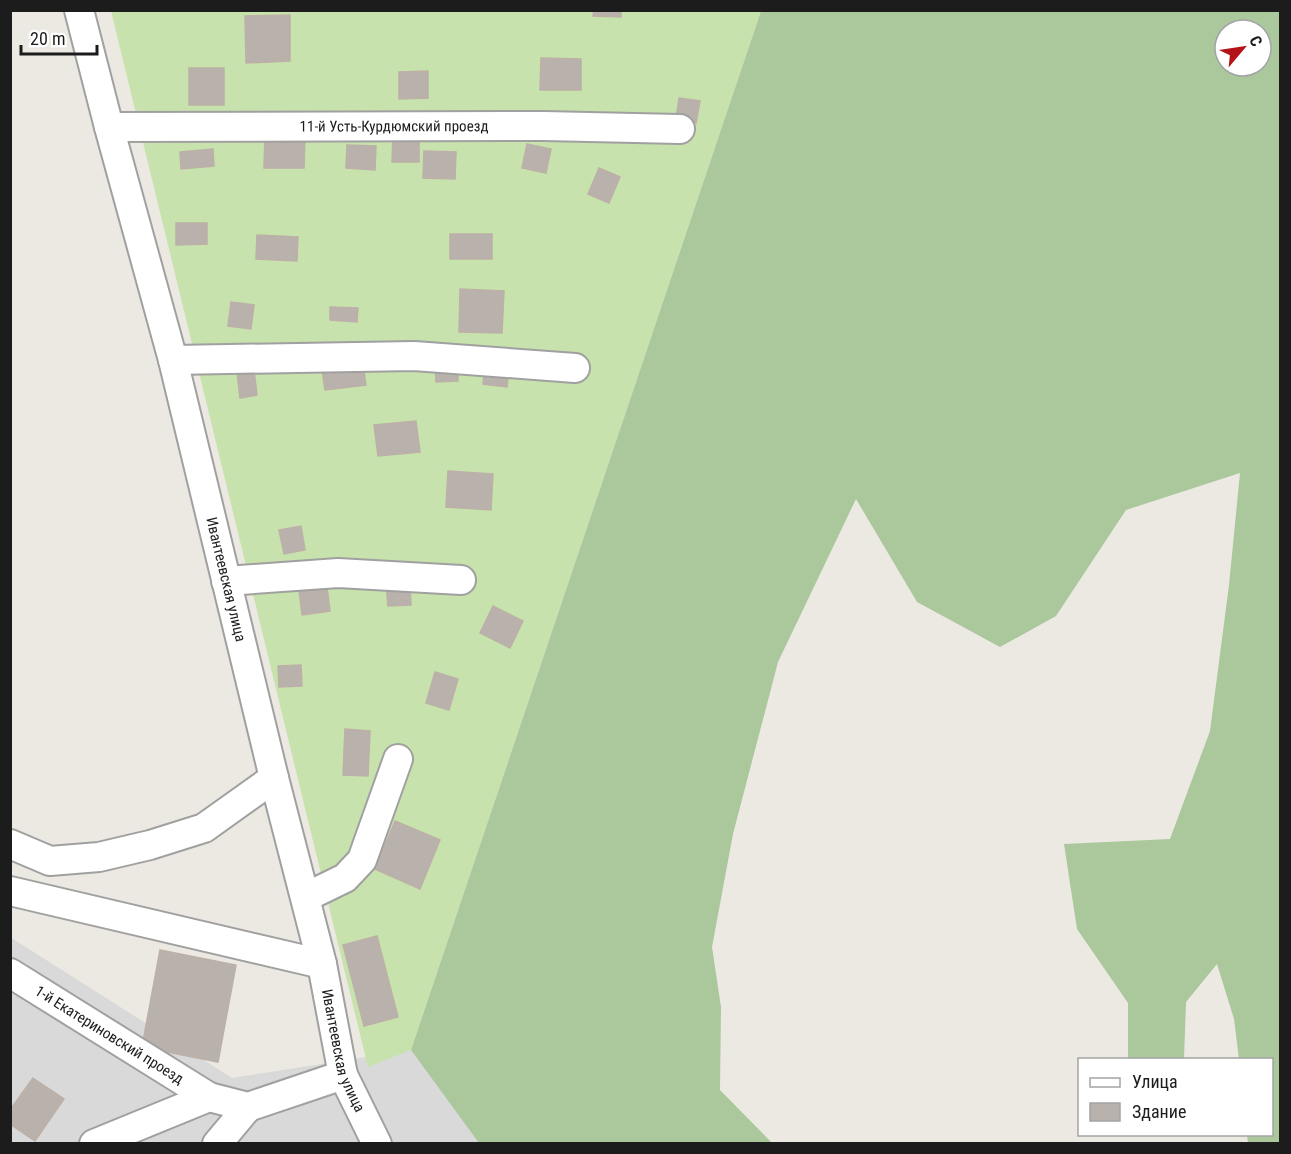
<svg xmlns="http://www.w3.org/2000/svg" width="1291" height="1154" viewBox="0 0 1291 1154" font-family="'Roboto Condensed',sans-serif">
	<rect width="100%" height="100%" fill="#ece9e3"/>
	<!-- residential -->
	<path fill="#dad9d9" d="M 10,937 L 232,1078 L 411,1050 L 483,1143 L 11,1143 Z"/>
	<!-- grass -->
	<path fill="#c8e2ad" d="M 111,11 L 761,11 L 411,1050 L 368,1067 Z"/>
	<!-- forest -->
	<path fill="#aac89c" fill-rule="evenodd" d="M 761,11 L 1280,11 L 1280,1143 L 1248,1143 L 1247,1135 L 1272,1134 L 1272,1060 L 1239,1059 L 1234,1019 L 1217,964 L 1186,1002 L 1184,1059 L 1128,1059 L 1128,1003 L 1077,929 L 1064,844 L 1170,839 L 1210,731 L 1229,585 L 1240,473 L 1126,510 L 1056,616 L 1000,647 L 917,602 L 856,499 L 778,662 L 733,834 L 712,947 L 721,1007 L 720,1090 L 772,1143 L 479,1143 L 411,1050 ZM 1225,30 L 1261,30 L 1261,66 L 1225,66 Z"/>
	<!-- building -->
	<path fill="#b9b2ac" stroke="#bcb0a7" stroke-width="1.5" d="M 594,10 L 621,10 L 621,17 L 593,16 Z
		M 290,15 L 290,61 L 246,63 L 245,16 Z
		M 541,58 L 581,59 L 581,90 L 540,90 Z
		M 189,68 L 224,68 L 224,105 L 189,105 Z
		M 428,71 L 428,98 L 399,99 L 399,72 Z
		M 679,98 L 700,101 L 696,123 L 676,119 Z
		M 265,134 L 305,135 L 304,168 L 264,168 Z
		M 393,136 L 419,137 L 419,162 L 392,162 Z
		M 527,144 L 551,149 L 546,173 L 522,168 Z
		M 347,145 L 376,146 L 375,170 L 346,168 Z
		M 213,149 L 214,166 L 181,169 L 180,152 Z
		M 424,151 L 456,152 L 455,179 L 423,178 Z
		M 599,168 L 620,177 L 609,203 L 588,194 Z
		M 176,223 L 207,223 L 207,244 L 176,245 Z
		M 450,234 L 492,234 L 492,259 L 450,259 Z
		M 257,235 L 298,237 L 297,261 L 256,259 Z
		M 460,289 L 504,291 L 502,333 L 459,332 Z
		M 231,302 L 254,305 L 251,329 L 228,326 Z
		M 330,307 L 358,308 L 357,322 L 330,320 Z
		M 362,357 L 366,385 L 325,390 L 321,363 Z
		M 435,363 L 458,363 L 458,381 L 436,382 Z
		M 485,366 L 509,368 L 507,387 L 483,384 Z
		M 254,370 L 257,395 L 240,398 L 237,372 Z
		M 416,421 L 420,452 L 378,456 L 374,425 Z
		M 448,471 L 493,474 L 491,510 L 446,507 Z
		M 301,526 L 305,550 L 284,554 L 279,530 Z
		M 326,579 L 330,611 L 302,615 L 298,582 Z
		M 410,582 L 411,605 L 388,606 L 386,584 Z
		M 493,606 L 523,621 L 510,648 L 480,633 Z
		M 301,665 L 302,686 L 279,687 L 278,666 Z
		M 435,672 L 458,679 L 449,710 L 426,703 Z
		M 345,729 L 370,731 L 368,776 L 343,775 Z
		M 395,821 L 440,840 L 420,889 L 375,869 Z
		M 377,936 L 398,1017 L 364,1026 L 343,945 Z
		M 160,950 L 236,965 L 218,1062 L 142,1047 Z
		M 33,1078 L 64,1099 L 35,1141 L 10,1124 L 10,1110 Z"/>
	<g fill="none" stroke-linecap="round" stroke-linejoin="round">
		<defs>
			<g id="minor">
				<path id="s1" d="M 79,10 L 109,127 L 173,360 L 274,778 L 322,964 L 343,1075 L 377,1144"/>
				<path id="s2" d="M 109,127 L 544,126 L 680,129"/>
				<path d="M 173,360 L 414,356 L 575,368"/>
				<path d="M 226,581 L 338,573 L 461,580"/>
				<path d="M 10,844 L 50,861 L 99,857 L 150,845 L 204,828 L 274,778"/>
				<path d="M 10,891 L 322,964"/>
				<path d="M 306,897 L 345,878 L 362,860 L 398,759"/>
				<path id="s3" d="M 10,973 L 209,1097"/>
				<path d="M 94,1144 L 209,1097 L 248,1107 L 343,1075"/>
				<path d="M 217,1144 L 248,1107"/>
			</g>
		</defs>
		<!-- minor casing -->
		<use href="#minor" stroke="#a0a0a0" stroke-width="32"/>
		<!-- minor -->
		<use href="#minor" stroke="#fff" stroke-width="28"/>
	</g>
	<g text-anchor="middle" stroke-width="4.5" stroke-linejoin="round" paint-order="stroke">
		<!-- street labels -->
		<g font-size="15" fill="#1c1c1c" stroke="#fff">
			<text dy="5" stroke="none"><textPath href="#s2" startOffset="285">11-й Усть-Курдюмский проезд</textPath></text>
			<text dy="5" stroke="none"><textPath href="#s1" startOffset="588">Ивантеевская улица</textPath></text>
			<text dy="5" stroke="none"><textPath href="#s3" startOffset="117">1-й Екатериновский проезд</textPath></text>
			<text dy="5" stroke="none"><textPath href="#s1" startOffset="1074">Ивантеевская улица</textPath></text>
		</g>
	</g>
	<!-- border -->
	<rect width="1291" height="1154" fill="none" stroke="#1c1c1c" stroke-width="24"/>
	<!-- legend -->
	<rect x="1078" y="1058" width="195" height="78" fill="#ffffff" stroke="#a4a4a4" stroke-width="1.5"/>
	<rect x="1090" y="1078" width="30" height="9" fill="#ffffff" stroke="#a4a4a4" stroke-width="1.5"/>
	<text x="1132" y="1088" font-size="18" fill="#1c1c1c">Улица</text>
	<rect x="1090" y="1103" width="30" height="18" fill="#b9b2ac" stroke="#a4a4a4" stroke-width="1.5"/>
	<text x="1132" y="1118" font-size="18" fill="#1c1c1c">Здание</text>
	<!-- north arrow -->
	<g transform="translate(1243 48) rotate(61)"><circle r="28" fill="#ffffff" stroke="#a4a4a4" stroke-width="1.5"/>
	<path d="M0-4.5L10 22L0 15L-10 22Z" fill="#b41418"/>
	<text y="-9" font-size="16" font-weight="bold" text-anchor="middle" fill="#1c1c1c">С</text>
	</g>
	<!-- scale -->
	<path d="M21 45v9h76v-9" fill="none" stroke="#1c1c1c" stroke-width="3"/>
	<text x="30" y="45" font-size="18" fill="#1c1c1c" stroke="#ffffff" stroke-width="4.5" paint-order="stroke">20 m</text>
</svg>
